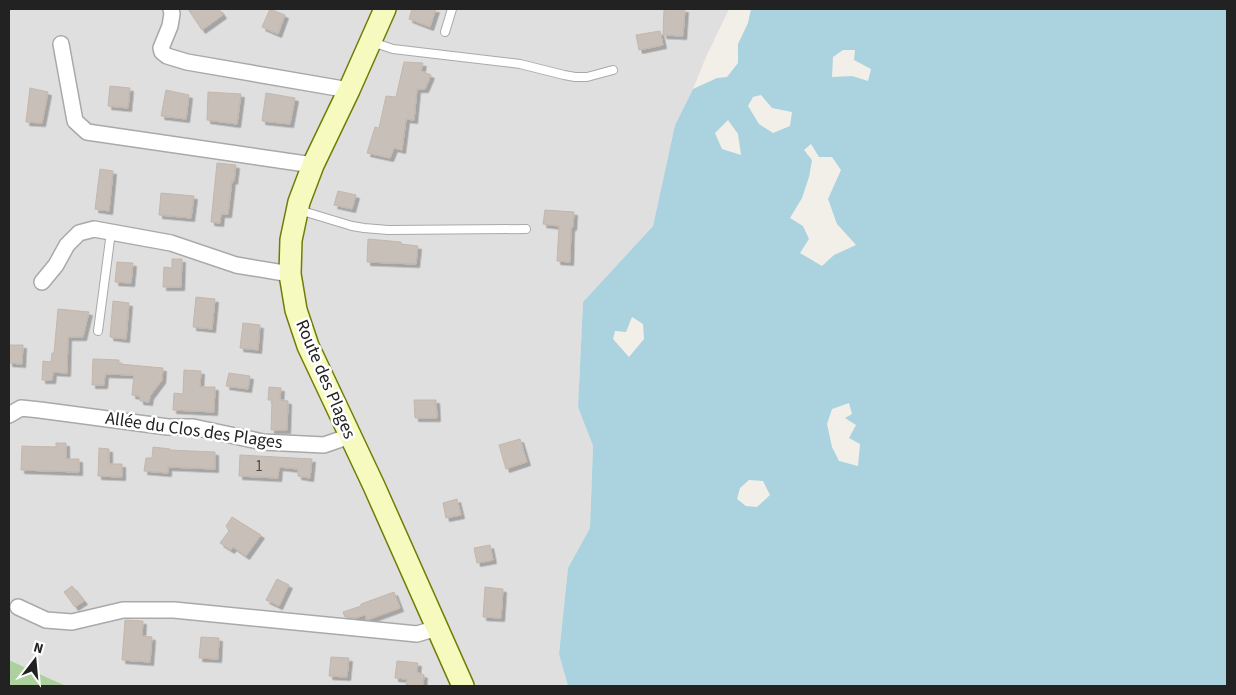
<svg xmlns="http://www.w3.org/2000/svg" width="1236" height="695" viewBox="0 0 1236 695" font-family="'Source Sans 3',sans-serif">
	<defs>
		<filter id="shadow"><feDropShadow dx="3.5" dy="3.5" stdDeviation="0" flood-color="#0004"/></filter>
	</defs>
	<rect width="100%" height="100%" fill="#f2efe9"/>
	<!-- residential -->
	<path fill="#e0dfdf" d="M 9,9 L 729,9 L 706,57 L 693,89 L 675,125 L 653,226 L 583,302 L 578,407 L 593,446 L 590,528 L 568,568 L 559,654 L 568,686 L 66,686 L 9,660 Z"/>
	<!-- forest -->
	<path fill="#add19e" d="M 9,660 L 66,686 L 9,686 Z"/>
	<!-- water -->
	<path fill="#aad3df" fill-rule="evenodd" d="M 751,9 L 1227,9 L 1227,686 L 568,686 L 559,654 L 568,568 L 590,528 L 593,446 L 578,407 L 583,302 L 653,226 L 675,125 L 693,89 L 717,78 L 727,77 L 738,63 L 738,44 L 748,23 ZM 843,50 L 855,50 L 854,60 L 871,69 L 868,81 L 852,76 L 832,77 L 833,57 ZM 761,95 L 772,108 L 792,112 L 790,126 L 773,133 L 759,124 L 748,106 L 753,97 ZM 728,120 L 738,134 L 741,155 L 722,149 L 715,133 ZM 811,144 L 819,157 L 832,157 L 841,170 L 828,199 L 837,224 L 856,245 L 834,255 L 822,266 L 800,253 L 809,239 L 803,226 L 790,218 L 802,198 L 809,177 L 812,160 L 804,150 ZM 632,317 L 643,324 L 644,339 L 629,357 L 613,339 L 615,331 L 626,332 ZM 849,403 L 852,414 L 845,418 L 856,425 L 849,438 L 860,444 L 858,466 L 839,461 L 832,447 L 827,424 L 832,409 ZM 749,480 L 763,481 L 770,495 L 757,507 L 746,506 L 737,499 L 740,488 Z"/>
	<!-- building -->
	<path fill="#c7bfb8" stroke="#c4b6ab" filter="url(#shadow)" d="M 188,9 L 219,9 L 223,15 L 202,30 Z
		M 270,9 L 285,15 L 278,34 L 262,27 Z
		M 412,9 L 436,9 L 430,27 L 409,19 Z
		M 664,9 L 685,9 L 683,36 L 663,35 Z
		M 660,31 L 663,45 L 639,50 L 636,35 Z
		M 404,62 L 423,63 L 421,71 L 431,75 L 425,89 L 417,89 L 414,120 L 406,119 L 402,150 L 394,148 L 390,158 L 367,153 L 375,127 L 379,128 L 386,96 L 396,97 Z
		M 110,86 L 130,88 L 128,108 L 108,106 Z
		M 30,88 L 48,92 L 42,123 L 26,122 Z
		M 166,90 L 189,95 L 186,119 L 161,116 Z
		M 208,92 L 241,94 L 237,124 L 207,120 Z
		M 266,93 L 295,98 L 290,124 L 262,121 Z
		M 217,163 L 236,165 L 234,181 L 232,180 L 228,214 L 221,214 L 220,223 L 211,222 Z
		M 100,169 L 113,171 L 109,211 L 95,209 Z
		M 338,191 L 356,195 L 352,209 L 334,205 Z
		M 161,193 L 194,196 L 191,218 L 159,215 Z
		M 545,210 L 574,212 L 573,227 L 571,227 L 570,262 L 557,261 L 559,226 L 543,224 Z
		M 368,239 L 401,242 L 401,244 L 418,246 L 416,264 L 367,262 Z
		M 172,259 L 182,259 L 181,287 L 163,287 L 164,267 L 172,268 Z
		M 117,262 L 133,263 L 131,283 L 115,282 Z
		M 196,297 L 215,299 L 212,329 L 193,327 Z
		M 113,301 L 129,303 L 126,339 L 110,337 Z
		M 58,309 L 89,312 L 83,337 L 68,337 L 67,373 L 53,372 L 52,380 L 42,380 L 43,361 L 51,362 L 52,353 L 54,353 Z
		M 243,323 L 260,325 L 258,350 L 240,348 Z
		M 9,345 L 23,345 L 22,364 L 9,363 Z
		M 93,359 L 119,360 L 119,364 L 163,368 L 162,380 L 150,396 L 149,402 L 140,401 L 140,396 L 132,395 L 134,375 L 105,374 L 104,385 L 92,385 Z
		M 184,370 L 201,371 L 200,387 L 215,387 L 214,412 L 173,410 L 174,393 L 183,394 Z
		M 229,373 L 250,376 L 248,389 L 226,386 Z
		M 269,387 L 281,388 L 280,400 L 288,401 L 287,430 L 271,430 L 272,400 L 268,400 Z
		M 414,400 L 436,400 L 437,418 L 415,418 Z
		M 520,439 L 527,462 L 506,469 L 499,445 Z
		M 56,443 L 66,443 L 66,459 L 79,459 L 79,472 L 21,470 L 22,446 L 56,447 Z
		M 153,447 L 170,449 L 170,450 L 215,452 L 215,469 L 168,467 L 168,473 L 144,471 L 146,458 L 152,458 Z
		M 99,448 L 109,449 L 109,464 L 122,464 L 122,477 L 98,476 Z
		M 240,455 L 312,459 L 310,478 L 298,476 L 298,469 L 279,467 L 278,478 L 239,476 Z
		M 457,499 L 461,515 L 446,518 L 443,503 Z
		M 232,517 L 261,535 L 246,556 L 233,547 L 231,550 L 220,543 L 229,531 L 226,526 Z
		M 490,545 L 493,560 L 477,563 L 474,548 Z
		M 277,579 L 289,585 L 279,606 L 266,600 Z
		M 72,586 L 84,601 L 75,607 L 64,592 Z
		M 485,587 L 503,589 L 501,618 L 483,617 Z
		M 394,592 L 400,608 L 367,620 L 365,615 L 355,618 L 345,617 L 343,612 L 361,606 L 361,604 Z
		M 125,620 L 143,621 L 142,636 L 152,637 L 150,662 L 122,660 Z
		M 201,637 L 219,638 L 218,659 L 199,658 Z
		M 331,657 L 349,658 L 347,677 L 329,676 Z
		M 397,661 L 418,663 L 417,672 L 424,675 L 423,686 L 406,685 L 407,679 L 395,678 Z"/>
	<g fill="none" stroke-linecap="round" stroke-linejoin="round">
		<defs>
			<path id="lane" d="M 445,32 L 452,9
				M 372,40 L 381,45 L 393,49 L 520,64 L 564,75 L 575,77 L 587,77 L 613,70
				M 299,210 L 352,226 L 364,228 L 388,230 L 526,229
				M 98,331 L 111,232"/>
			<path id="street" d="M 171,9 L 172,14 L 170,26 L 161,48 L 162,52 L 167,56 L 187,62 L 349,90
				M 61,44 L 75,121 L 87,132 L 313,165
				M 42,282 L 56,265 L 67,245 L 79,233 L 94,229 L 171,243 L 236,265 L 290,274
				M 9,415 L 21,408 L 40,410 L 168,427 L 193,427 L 263,442 L 324,445 L 350,436
				M 18,607 L 46,620 L 72,622 L 123,610 L 174,610 L 417,634 L 437,628"/>
			<path id="secondary" d="M 385,9 L 349,90 L 313,165 L 299,202 L 291,240 L 290,274 L 296,310 L 308,346 L 374,486 L 463,686"/>
		</defs>
		<!-- lane casing -->
		<use href="#lane" stroke="#a9a9a9" stroke-width="10"/>
		<!-- street casing -->
		<use href="#street" stroke="#a9a9a9" stroke-width="18"/>
		<!-- secondary casing -->
		<use href="#secondary" stroke="#707d05" stroke-width="24"/>
		<!-- lane -->
		<use href="#lane" stroke="#fff" stroke-width="8"/>
		<!-- street -->
		<use href="#street" stroke="#fff" stroke-width="15"/>
		<!-- secondary -->
		<use href="#secondary" stroke="#f7fabf" stroke-width="21"/>
	</g>
	<g text-anchor="middle" stroke-width="5" stroke-linejoin="round" paint-order="stroke">
		<!-- number labels -->
		<g font-size="15" fill="#4b4948">
			<text x="259" y="471">1</text>
		</g>
		<!-- street labels -->
		<g font-size="18" fill="#222" stroke="#fff">
			<text transform="translate(326 379) rotate(67)" y="6">Route des Plages</text>
			<text transform="translate(194 430) rotate(8)" y="6">Allée du Clos des Plages</text>
		</g>
	</g>
	<!-- border -->
	<rect width="1236" height="695" fill="none" stroke="#222222" stroke-width="20"/>
	<!-- north arrow -->
	<g transform="translate(35 660) rotate(16)" stroke="#ffffff" stroke-width="4" paint-order="stroke">
	<path d="M0-4L9 19L0 12L-9 19Z" fill="#222222"/>
	<text y="-8" font-size="14" font-weight="bold" text-anchor="middle" fill="#222222">N</text>
	</g>
</svg>
